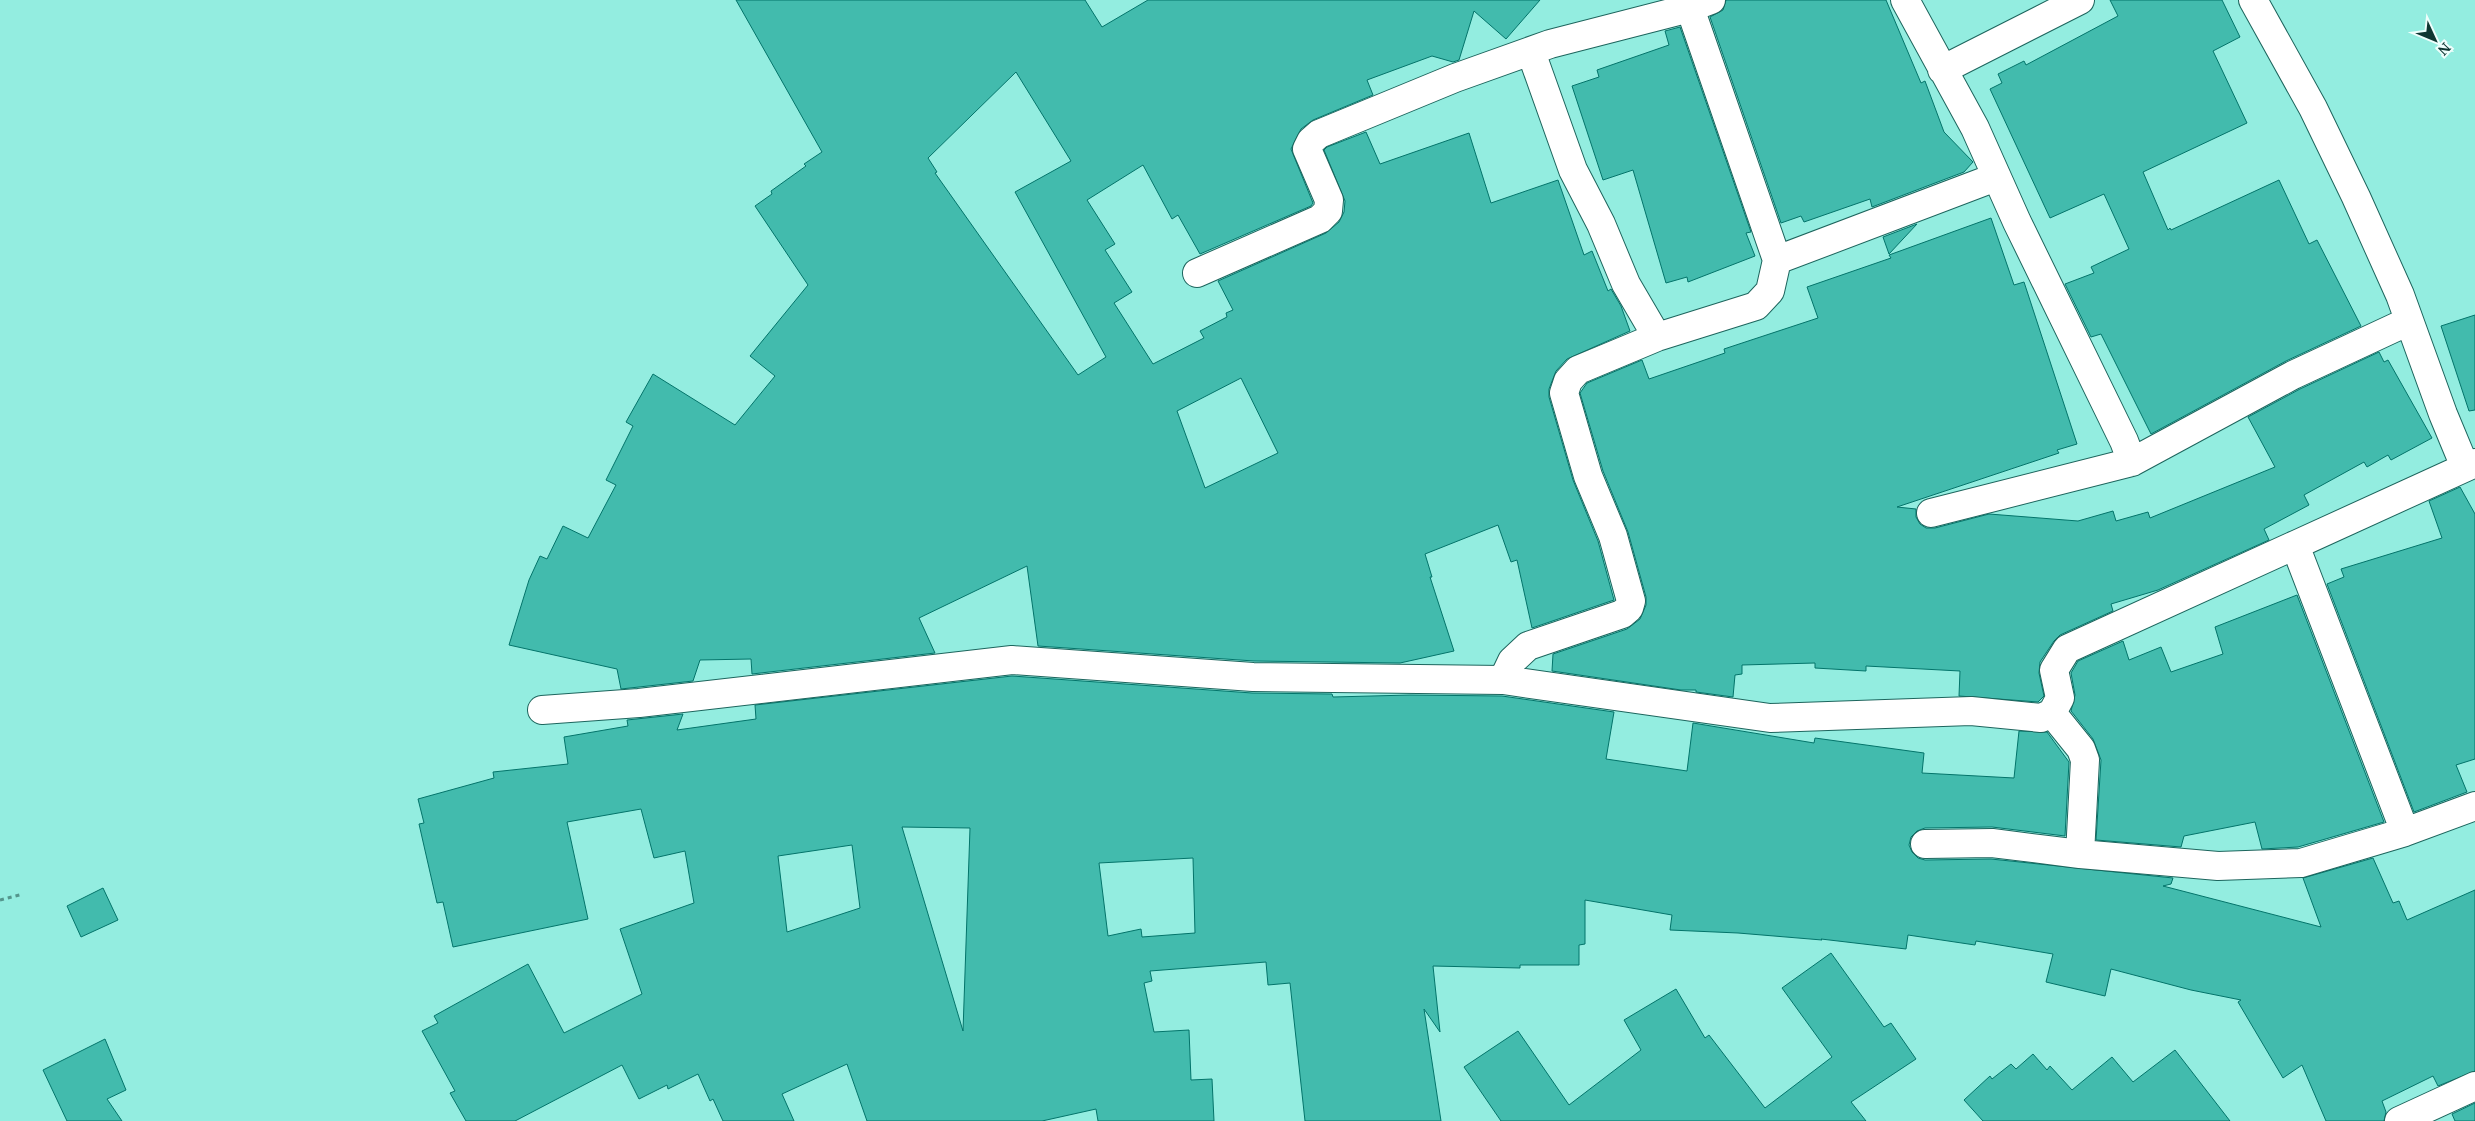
<svg xmlns="http://www.w3.org/2000/svg" width="2475" height="1121" viewBox="0 0 2475 1121" font-family="'Noto Serif',serif">
	<rect width="100%" height="100%" fill="#93ede0"/>
	<!-- building -->
	<path fill="#42bbad" stroke="#03746a" fill-rule="evenodd" d="M 736,0 L 1085,0 L 1102,27 L 1148,0 L 1540,0 L 1506,39 L 1474,11 L 1459,60 L 1453,62 L 1432,56 L 1367,80 L 1373,95 L 1313,120 L 1301,129 L 1291,149 L 1313,203 L 1311,206 L 1200,254 L 1178,215 L 1172,219 L 1143,165 L 1087,200 L 1115,244 L 1105,250 L 1132,292 L 1114,303 L 1153,364 L 1204,338 L 1200,331 L 1227,317 L 1226,313 L 1233,310 L 1218,281 L 1326,233 L 1339,222 L 1344,212 L 1345,201 L 1324,150 L 1327,147 L 1366,132 L 1380,164 L 1469,133 L 1491,203 L 1558,180 L 1584,255 L 1592,251 L 1608,291 L 1611,289 L 1621,306 L 1630,331 L 1567,359 L 1556,371 L 1549,389 L 1549,397 L 1573,480 L 1598,541 L 1614,600 L 1532,628 L 1517,560 L 1511,562 L 1498,525 L 1425,554 L 1432,577 L 1430,577 L 1454,651 L 1400,663 L 1254,661 L 1038,646 L 1027,566 L 919,618 L 935,653 L 752,674 L 751,659 L 700,660 L 693,681 L 621,689 L 617,669 L 509,645 L 529,580 L 540,556 L 547,559 L 563,526 L 588,538 L 616,485 L 606,480 L 633,426 L 626,422 L 653,374 L 735,425 L 775,376 L 750,356 L 808,285 L 755,206 L 772,194 L 771,191 L 806,166 L 804,164 L 822,152 ZM 1016,72 L 1071,161 L 1015,192 L 1106,357 L 1078,375 L 935,173 L 937,172 L 928,158 ZM 1241,378 L 1278,453 L 1205,488 L 1177,411 Z
		M 1726,0 L 1886,0 L 1921,83 L 1925,81 L 1944,132 L 1973,162 L 1964,172 L 1872,207 L 1870,199 L 1804,222 L 1801,216 L 1781,223 L 1710,17 L 1723,10 Z
		M 2110,0 L 2222,0 L 2240,37 L 2213,51 L 2247,123 L 2143,172 L 2168,230 L 2170,228 L 2171,230 L 2279,180 L 2309,244 L 2317,240 L 2361,326 L 2286,361 L 2151,434 L 2101,334 L 2091,337 L 2065,284 L 2094,273 L 2091,267 L 2129,249 L 2104,194 L 2050,218 L 1990,89 L 2002,83 L 1998,74 L 2024,61 L 2026,65 L 2118,16 Z
		M 1680,27 L 1751,232 L 1746,233 L 1755,256 L 1688,282 L 1687,277 L 1666,283 L 1633,170 L 1603,180 L 1572,86 L 1599,77 L 1597,70 L 1669,45 L 1665,31 Z
		M 1991,218 L 2014,285 L 2024,282 L 2077,444 L 2057,450 L 2059,453 L 1897,507 L 1916,509 L 1916,517 L 1920,524 L 1926,528 L 1935,528 L 1989,514 L 2078,521 L 2113,511 L 2116,521 L 2148,512 L 2150,518 L 2275,467 L 2248,417 L 2300,389 L 2379,352 L 2384,362 L 2388,360 L 2432,438 L 2391,460 L 2388,455 L 2367,467 L 2364,462 L 2304,495 L 2309,505 L 2264,529 L 2269,540 L 2158,590 L 2111,604 L 2113,611 L 2060,635 L 2054,641 L 2040,662 L 2039,673 L 2044,696 L 2038,702 L 1959,696 L 1960,671 L 1866,666 L 1866,671 L 1815,668 L 1815,663 L 1742,665 L 1742,674 L 1735,675 L 1733,697 L 1696,692 L 1696,690 L 1681,690 L 1552,671 L 1553,654 L 1627,629 L 1640,619 L 1646,605 L 1646,597 L 1628,532 L 1603,471 L 1580,393 L 1587,383 L 1642,360 L 1649,379 L 1725,353 L 1724,349 L 1818,318 L 1807,287 L 1891,258 L 1889,255 Z
		M 1917,224 L 1889,254 L 1883,237 Z
		M 2475,315 L 2475,410 L 2469,411 L 2441,326 Z
		M 2460,487 L 2475,514 L 2475,759 L 2456,765 L 2467,792 L 2414,812 L 2327,584 L 2344,577 L 2341,569 L 2442,538 L 2429,501 Z
		M 2297,595 L 2384,822 L 2298,847 L 2262,849 L 2255,822 L 2184,836 L 2181,847 L 2096,840 L 2101,760 L 2093,739 L 2071,711 L 2075,695 L 2071,673 L 2078,661 L 2123,641 L 2129,660 L 2161,647 L 2171,672 L 2223,654 L 2215,627 Z
		M 1012,676 L 1252,693 L 1332,694 L 1333,697 L 1410,695 L 1502,696 L 1614,712 L 1606,759 L 1687,771 L 1693,723 L 1814,743 L 1815,738 L 1924,753 L 1922,773 L 2014,778 L 2019,731 L 2047,732 L 2069,762 L 2065,836 L 1992,827 L 1925,828 L 1917,831 L 1911,837 L 1909,845 L 1912,852 L 1918,858 L 1925,860 L 1991,859 L 2173,878 L 2171,884 L 2163,886 L 2321,927 L 2303,878 L 2373,858 L 2393,903 L 2399,901 L 2407,920 L 2475,890 L 2475,1071 L 2438,1086 L 2433,1076 L 2382,1101 L 2386,1112 L 2384,1121 L 2326,1121 L 2302,1065 L 2283,1078 L 2238,1002 L 2241,1000 L 2191,990 L 2111,969 L 2105,996 L 2046,982 L 2053,954 L 1976,941 L 1975,945 L 1908,935 L 1906,949 L 1821,939 L 1822,940 L 1738,933 L 1670,930 L 1672,915 L 1585,900 L 1585,944 L 1579,945 L 1579,965 L 1520,965 L 1520,968 L 1433,966 L 1440,1032 L 1424,1009 L 1441,1121 L 1305,1121 L 1290,983 L 1268,985 L 1266,962 L 1150,971 L 1152,981 L 1144,983 L 1154,1032 L 1189,1030 L 1191,1080 L 1212,1079 L 1214,1121 L 1098,1121 L 1096,1109 L 1042,1121 L 867,1121 L 847,1064 L 782,1094 L 794,1121 L 723,1121 L 713,1099 L 710,1101 L 698,1074 L 668,1089 L 667,1085 L 639,1099 L 622,1065 L 515,1121 L 466,1121 L 450,1093 L 455,1091 L 422,1031 L 438,1023 L 434,1016 L 528,964 L 564,1033 L 642,994 L 620,929 L 694,903 L 685,851 L 654,858 L 641,809 L 567,822 L 588,919 L 453,947 L 443,902 L 437,903 L 419,824 L 424,823 L 418,799 L 494,778 L 493,772 L 568,764 L 564,737 L 628,726 L 627,720 L 683,714 L 677,730 L 756,719 L 755,705 ZM 902,827 L 970,828 L 963,1031 ZM 852,845 L 860,908 L 787,932 L 778,856 ZM 1193,858 L 1195,933 L 1142,937 L 1141,929 L 1108,936 L 1099,863 Z
		M 103,888 L 118,920 L 81,937 L 67,906 Z
		M 1831,953 L 1884,1027 L 1891,1023 L 1916,1059 L 1851,1102 L 1866,1121 L 1501,1121 L 1464,1067 L 1518,1031 L 1569,1105 L 1641,1050 L 1624,1020 L 1676,989 L 1705,1038 L 1709,1035 L 1765,1108 L 1832,1057 L 1782,988 Z
		M 105,1039 L 126,1090 L 107,1099 L 122,1121 L 67,1121 L 43,1070 Z
		M 2175,1050 L 2230,1121 L 1983,1121 L 1964,1100 L 1990,1076 L 1992,1079 L 2011,1064 L 2016,1069 L 2033,1054 L 2047,1070 L 2050,1066 L 2072,1090 L 2112,1057 L 2133,1082 Z
		M 2475,1103 L 2475,1121 L 2455,1121 L 2452,1114 Z"/>
	<g fill="none" stroke-linecap="round" stroke-linejoin="round">
		<defs>
			<path id="minor" d="M 1905,0 L 1975,128 L 2017,222 L 2124,441 L 2132,462 L 2293,375 L 2409,321
				M 2253,0 L 2313,108 L 2356,197 L 2400,295 L 2443,414 L 2465,467
				M 1531,52 L 1573,170 L 1601,224 L 1626,284 L 1657,337
				M 1942,70 L 2080,0
				M 1777,260 L 1996,177
				M 1197,273 L 1320,219 L 1328,211 L 1329,200 L 1307,149 L 1311,141 L 1319,134 L 1455,78 L 1550,44 L 1690,8 L 1711,0
				M 1931,513 L 2132,462
				M 2295,545 L 2405,832
				M 1503,680 L 1512,661 L 1528,646 L 1622,614 L 1629,608 L 1631,601 L 1613,536 L 1588,476 L 1564,393 L 1568,381 L 1578,370 L 1657,337 L 1756,306 L 1770,291 L 1777,260 L 1690,8
				M 542,710 L 639,703 L 1012,660 L 1253,677 L 1503,680 L 1770,718 L 1971,711 L 2041,718 L 2052,713 L 2060,698 L 2054,670 L 2067,649 L 2475,463
				M 2052,713 L 2081,749 L 2085,760 L 2080,854
				M 1925,844 L 1992,843 L 2080,854 L 2218,866 L 2301,863 L 2405,832 L 2475,806
				M 2399,1121 L 2475,1086"/>
		</defs>
		<!-- minor casing -->
		<use href="#minor" stroke="#1d655d" stroke-width="30"/>
		<!-- path -->
		<path stroke="#54958c" stroke-width="3" stroke-dasharray="4 4" stroke-linecap="butt" d="M 0,900 L 23,894"/>
		<!-- minor -->
		<use href="#minor" stroke="#fff" stroke-width="28"/>
	</g>
	<!-- north arrow -->
	<g transform="translate(2435 40) rotate(134)" stroke="#eefefc" stroke-width="4" paint-order="stroke">
	<path d="M0-4L9 19L0 12L-9 19Z" fill="#0f3632"/>
	<text y="-8" font-size="14" font-weight="bold" text-anchor="middle" fill="#0f3632">N</text>
	</g>
</svg>
